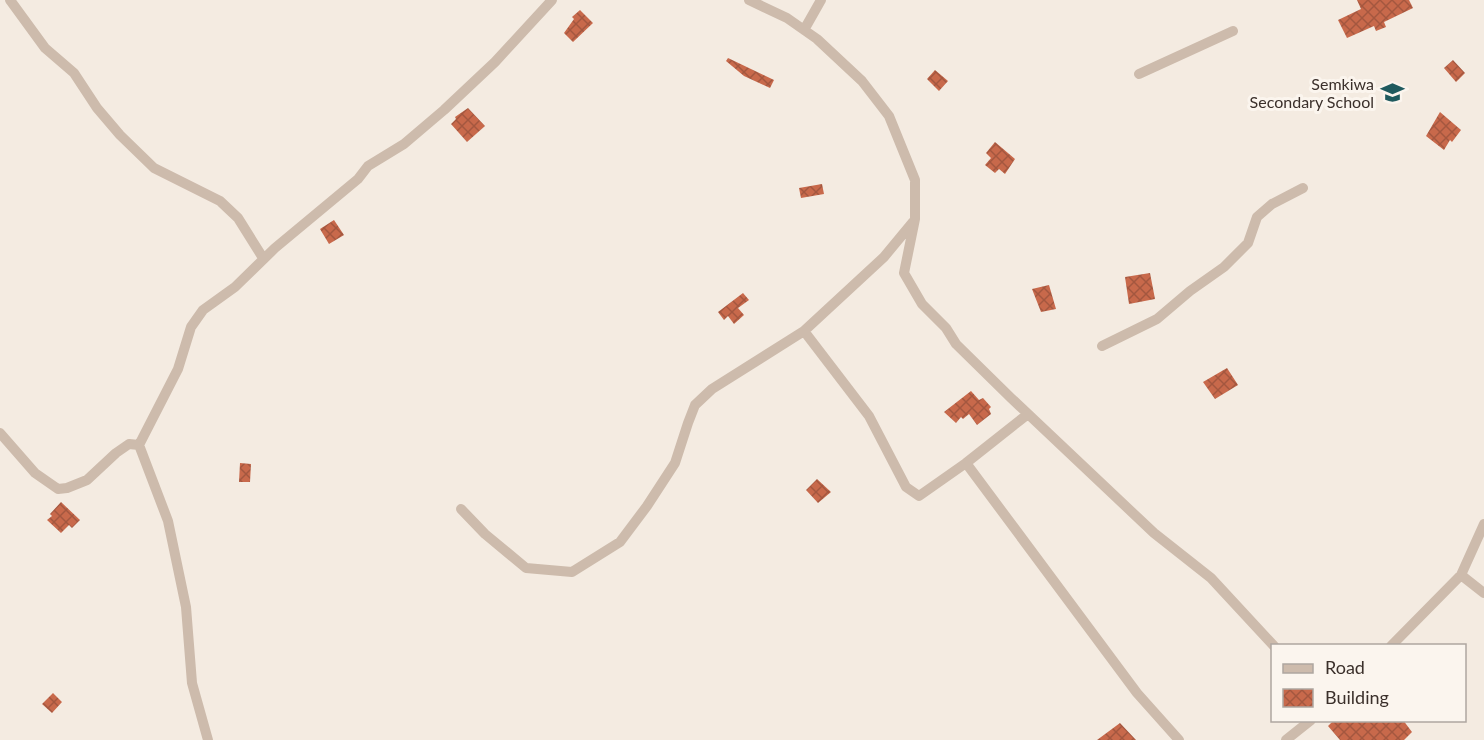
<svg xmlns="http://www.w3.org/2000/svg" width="1484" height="740" viewBox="0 0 1484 740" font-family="Lato,sans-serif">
	<defs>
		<pattern id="building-cross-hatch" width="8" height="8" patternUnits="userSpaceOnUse" patternTransform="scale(1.5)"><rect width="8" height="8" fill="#c8694b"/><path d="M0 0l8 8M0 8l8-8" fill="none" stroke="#a4573f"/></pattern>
	</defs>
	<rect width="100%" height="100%" fill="#f4ebe1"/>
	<!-- building -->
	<path fill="url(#building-cross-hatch)" d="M 1357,0 L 1409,0 L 1413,8 L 1384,22 L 1386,27 L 1376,31 L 1374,26 L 1347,38 L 1338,20 L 1361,9 Z
		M 580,10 L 593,23 L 573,42 L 564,33 L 574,19 L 572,17 Z
		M 728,58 L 774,80 L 770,88 L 744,76 L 726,61 Z
		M 1453,60 L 1465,73 L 1456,82 L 1444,68 Z
		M 935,70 L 948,81 L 939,91 L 927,79 Z
		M 468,108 L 485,126 L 467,142 L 451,124 L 456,119 L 455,117 Z
		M 1440,112 L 1461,130 L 1452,142 L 1450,140 L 1444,150 L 1426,136 Z
		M 995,142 L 1015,159 L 1005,174 L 999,169 L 995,173 L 985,165 L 991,158 L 986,153 Z
		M 822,184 L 824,194 L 801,198 L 799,188 Z
		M 334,220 L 344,235 L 329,244 L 320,229 Z
		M 1150,273 L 1155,299 L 1129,304 L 1125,277 Z
		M 1049,285 L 1056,309 L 1041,312 L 1032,289 Z
		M 743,293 L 749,300 L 738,308 L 744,315 L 734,324 L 728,316 L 724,320 L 718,312 Z
		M 1227,368 L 1238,385 L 1215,399 L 1203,382 Z
		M 971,391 L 979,400 L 983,398 L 991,407 L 989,409 L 991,414 L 977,425 L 969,414 L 963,419 L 961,417 L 956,423 L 944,412 Z
		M 240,463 L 251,464 L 250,482 L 239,482 Z
		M 817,479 L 831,492 L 818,503 L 806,490 Z
		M 61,502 L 80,520 L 72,528 L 69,525 L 61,533 L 47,520 L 52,516 L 50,514 Z
		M 53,693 L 62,702 L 52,713 L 42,704 Z
		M 1334,720 L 1403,720 L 1412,732 L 1404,740 L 1340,740 L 1328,726 Z
		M 1120,723 L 1136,740 L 1097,740 Z"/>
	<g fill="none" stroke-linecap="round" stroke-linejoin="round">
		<!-- street -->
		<path stroke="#cdbbac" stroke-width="10" d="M 10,0 L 45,48 L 74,73 L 97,108 L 120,135 L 154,168 L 220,201 L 238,218 L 263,258
			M 749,0 L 787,18 L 817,39 L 862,81 L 889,116 L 915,180 L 915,219 L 904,273 L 922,304 L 946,328 L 956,344 L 1011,398 L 1154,533 L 1211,578 L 1274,646
			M 804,30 L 821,0
			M 1139,74 L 1233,31
			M 913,222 L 884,257 L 804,331 L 869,416 L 906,487 L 919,496 L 966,463 L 1137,693 L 1179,740
			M 1102,346 L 1157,319 L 1190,291 L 1224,267 L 1248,243 L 1257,217 L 1272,204 L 1303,188
			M 0,433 L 35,473 L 58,489 L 67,488 L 87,480 L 116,453 L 129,444 L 139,445 L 168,521 L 186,607 L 192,683 L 208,740
			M 139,445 L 178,369 L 191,327 L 203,310 L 235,287 L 275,248 L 358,179 L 368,166 L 404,144 L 444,110 L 495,62 L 552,0
			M 966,463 L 1028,414
			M 461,509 L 485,534 L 526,568 L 572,572 L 620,542 L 647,506 L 675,463 L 688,423 L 695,405 L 712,389 L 804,331
			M 1461,575 L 1484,593
			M 1391,646 L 1461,575 L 1484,524
			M 1286,740 L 1311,720"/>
	</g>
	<!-- icons -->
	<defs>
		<symbol id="school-bare" viewBox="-9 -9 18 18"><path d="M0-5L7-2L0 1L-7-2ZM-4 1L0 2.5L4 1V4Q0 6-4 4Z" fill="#1f5a5e" stroke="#fbf5ee" stroke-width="2.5" paint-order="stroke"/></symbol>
	</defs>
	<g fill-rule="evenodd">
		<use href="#school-bare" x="1376" y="76" width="33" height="33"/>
	</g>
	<g text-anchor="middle" stroke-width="6" stroke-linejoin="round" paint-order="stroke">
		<!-- poi labels -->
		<g font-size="16" fill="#3b302b" stroke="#fbf5ee" text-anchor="end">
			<text x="1374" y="90">Semkiwa<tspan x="1374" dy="18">Secondary School</tspan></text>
		</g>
	</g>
	<!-- legend -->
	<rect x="1271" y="644" width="195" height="78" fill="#fbf5ee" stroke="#aea6a0" stroke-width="1.5"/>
	<rect x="1283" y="664" width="30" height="9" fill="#cdbbac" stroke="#aea6a0" stroke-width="1.5"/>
	<text x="1325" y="674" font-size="18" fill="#3b302b">Road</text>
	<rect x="1283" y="689" width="30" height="18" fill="url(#building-cross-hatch)" stroke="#aea6a0" stroke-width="1.5"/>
	<text x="1325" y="704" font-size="18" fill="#3b302b">Building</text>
</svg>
